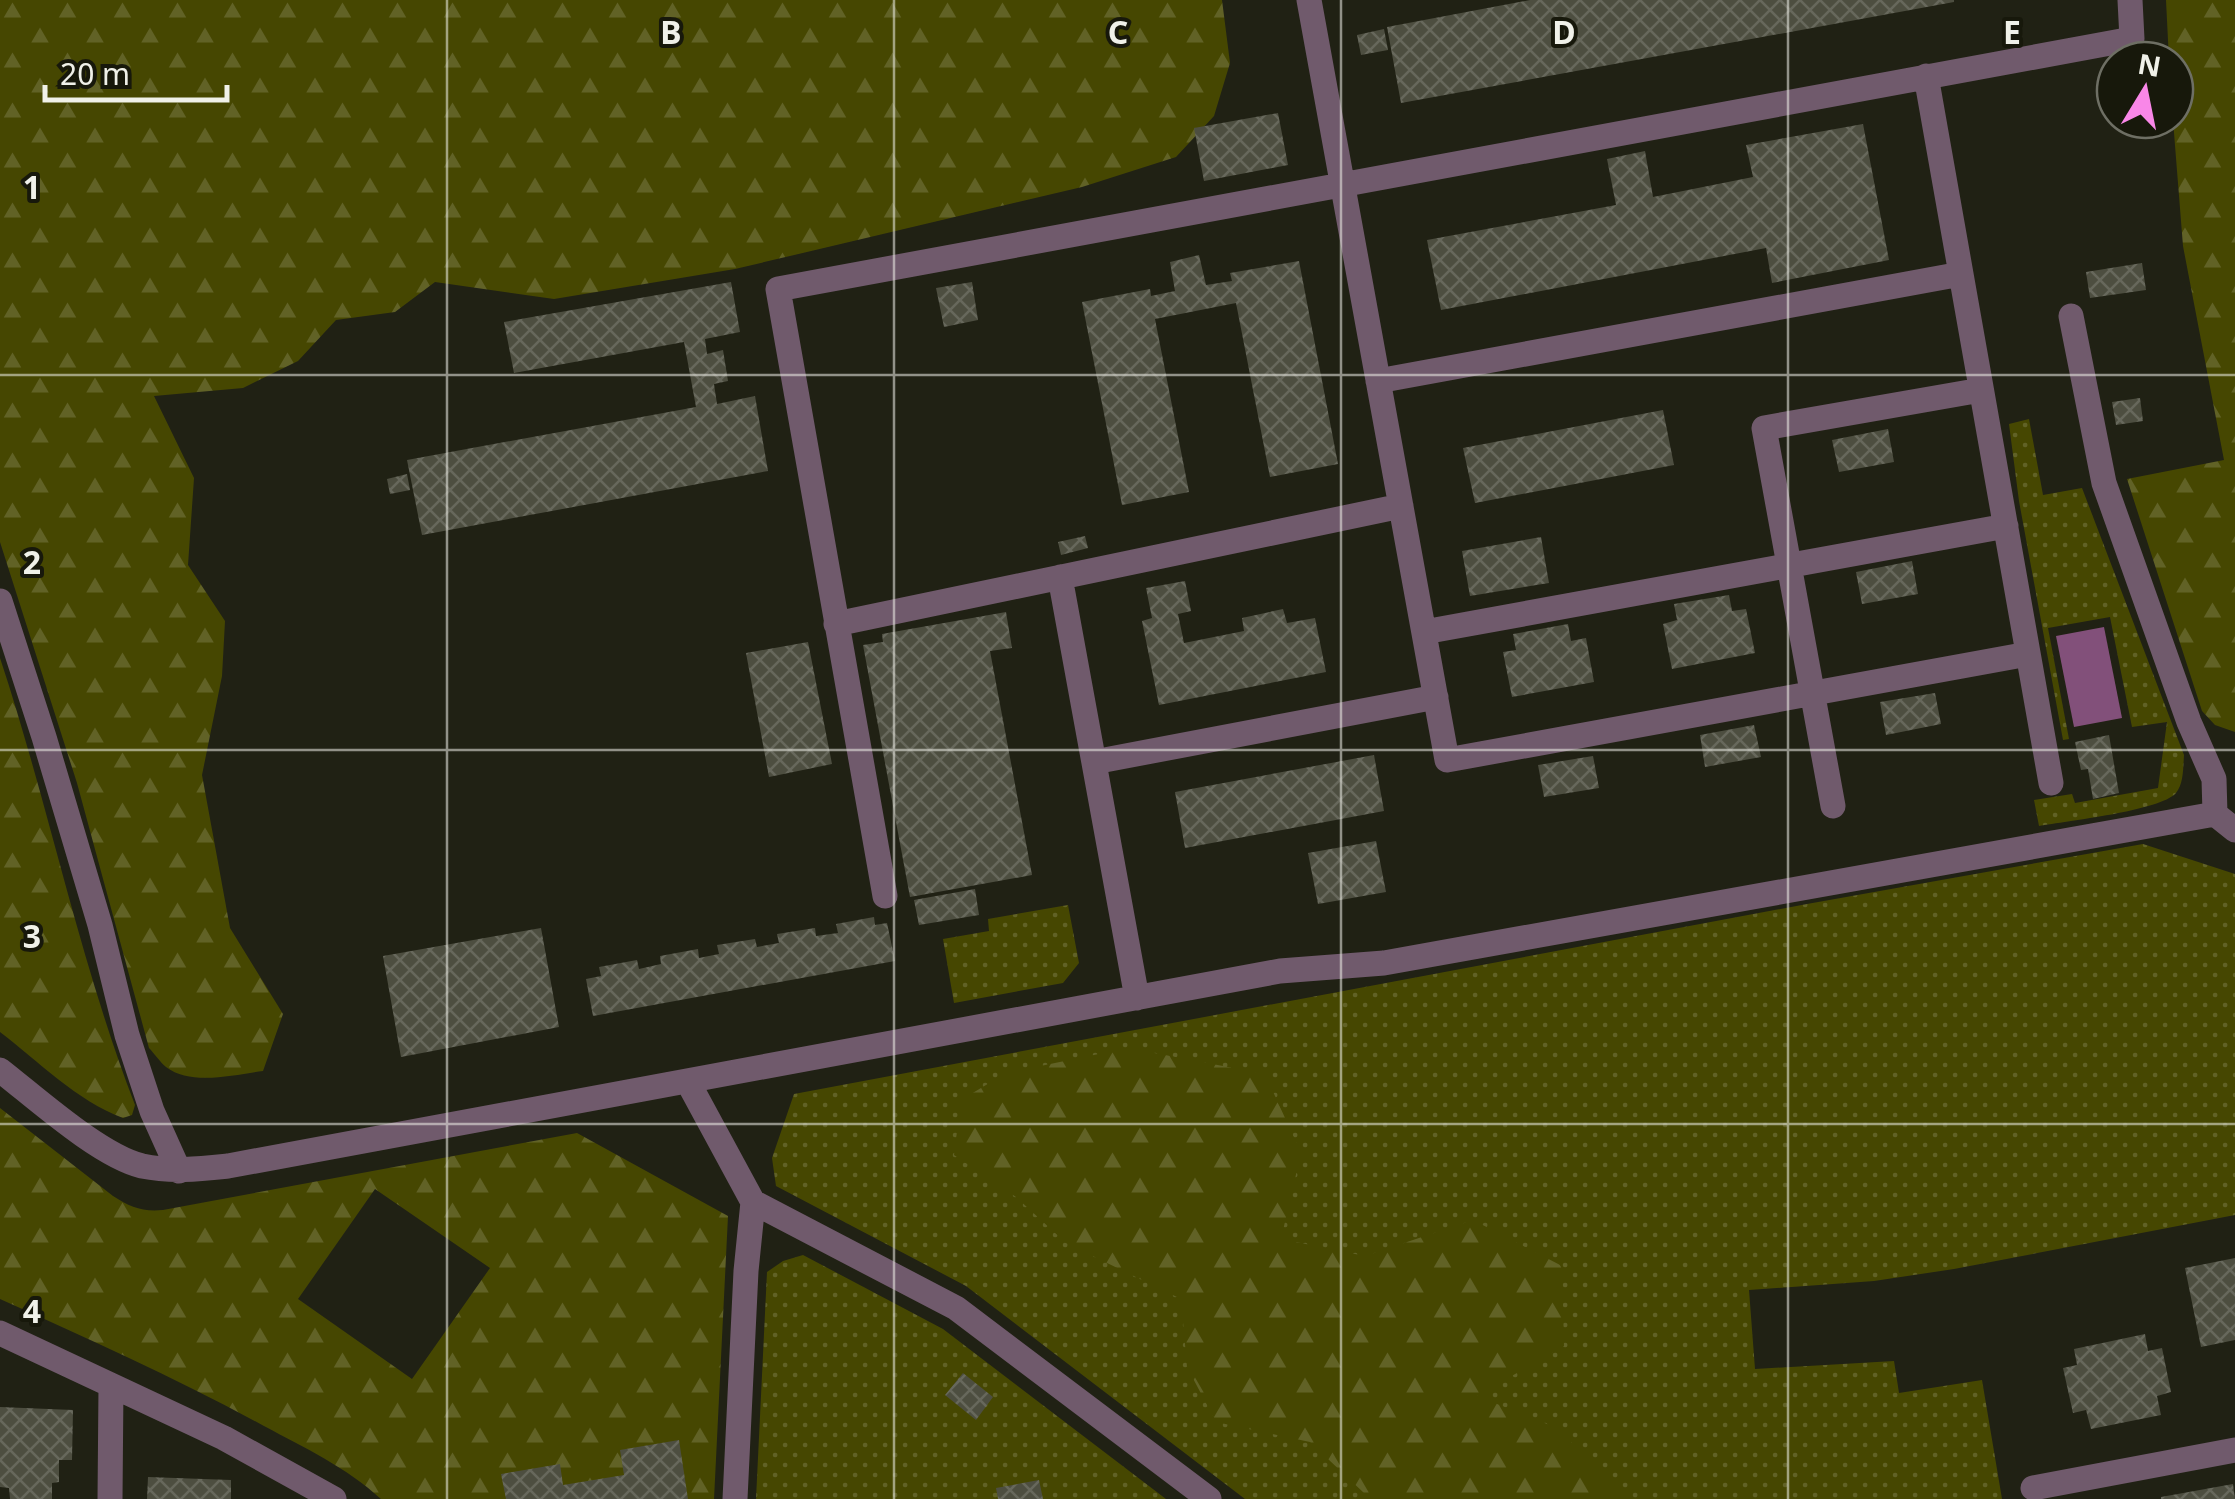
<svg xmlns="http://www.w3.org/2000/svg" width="2235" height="1499" viewBox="0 0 2235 1499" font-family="'Noto Sans',sans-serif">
	<defs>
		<pattern id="grass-dots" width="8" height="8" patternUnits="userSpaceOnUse" patternTransform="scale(2.5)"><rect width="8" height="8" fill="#464701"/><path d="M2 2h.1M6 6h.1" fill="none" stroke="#616226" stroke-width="1.8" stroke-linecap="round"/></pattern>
		<pattern id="forest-firs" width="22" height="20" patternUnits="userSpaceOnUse" patternTransform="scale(2.5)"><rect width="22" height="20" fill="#464701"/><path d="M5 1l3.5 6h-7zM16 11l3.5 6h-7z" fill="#616226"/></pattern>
		<pattern id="building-cross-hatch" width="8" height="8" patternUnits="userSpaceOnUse" patternTransform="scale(2.5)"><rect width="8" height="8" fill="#4d4e40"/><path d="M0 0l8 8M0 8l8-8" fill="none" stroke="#67685c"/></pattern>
	</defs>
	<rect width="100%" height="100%" fill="#202114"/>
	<!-- grass -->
	<path fill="url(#grass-dots)" d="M 2029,419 L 2043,495 L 2082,488 L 2184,755 C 2183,767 2184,783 2176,793 C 2160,811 2066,821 2039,826 L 2034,800 L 2072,794 L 2075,803 L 2158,788 L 2167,722 L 2132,727 L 2110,617 L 2048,628 L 2069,739 L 2063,740 L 2019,501 L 2009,424 Z
		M 2143,844 L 2235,874 L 2235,1215 L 1954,1269 L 1874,1281 L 1749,1290 L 1755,1369 L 1894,1361 L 1899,1393 L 1982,1380 L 2002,1499 L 1245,1499 L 966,1286 L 776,1186 L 772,1158 L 794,1094 L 1807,904 Z
		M 1068,905 L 1079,963 L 1063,983 L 954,1003 L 943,939 L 989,931 L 988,919 Z
		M 803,1255 L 943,1329 L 1166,1499 L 756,1499 L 767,1272 L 783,1261 Z"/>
	<!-- forest -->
	<path fill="url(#forest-firs)" fill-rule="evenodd" d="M 0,0 L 1222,0 L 1230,63 L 1214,116 L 1176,157 L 1082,187 L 735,269 L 554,299 L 435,282 L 395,312 L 336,320 L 298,361 L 243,388 L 154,396 L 194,478 L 188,565 L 225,621 L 222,676 L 202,775 L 230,928 L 283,1014 L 263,1071 C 233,1075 191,1086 166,1067 C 160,1062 154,1053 149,1048 L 77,783 L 0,542 Z
		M 2166,0 L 2235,0 L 2235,732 L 2215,725 L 2202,711 L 2127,479 L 2224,460 L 2183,246 L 2173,120 L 2175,120 L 2175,60 L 2169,60 Z
		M 0,658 C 49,806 79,960 135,1105 L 132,1115 L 123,1118 C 77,1101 38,1061 0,1032 Z
		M 1128,1048 L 1265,1074 L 1301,1153 L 1281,1239 L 1365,1256 L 1473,1220 L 1562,1266 L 1564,1346 L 1477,1396 L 1557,1428 L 1629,1499 L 1366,1499 L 1364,1493 L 1310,1442 L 1216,1422 L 1187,1367 L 1181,1299 L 1066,1243 L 1016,1197 L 954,1155 L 961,1100 L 1006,1073 Z
		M 0,1108 L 113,1196 C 130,1207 142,1212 163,1210 L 577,1133 L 728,1216 L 714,1499 L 381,1499 C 346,1467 305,1448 264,1426 C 178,1379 89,1339 0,1299 ZM 375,1189 L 490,1268 L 412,1379 L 298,1299 Z"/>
	<!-- water -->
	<path fill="#82507a" d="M 2104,627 L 2122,718 L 2074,727 L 2056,636 Z"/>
	<!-- building -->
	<path fill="url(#building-cross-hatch)" d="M 1530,0 L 1954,0 L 1954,2 L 1401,103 L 1387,27 Z
		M 1384,29 L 1388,50 L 1361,55 L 1357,35 Z
		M 1278,113 L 1288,165 L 1204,181 L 1194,128 Z
		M 1863,124 L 1889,260 L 1772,283 L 1766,248 L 1441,310 L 1427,240 L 1616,205 L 1607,159 L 1645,151 L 1653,197 L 1753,177 L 1746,145 Z
		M 1199,255 L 1206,285 L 1232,281 L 1230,273 L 1299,261 L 1338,464 L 1270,477 L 1236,303 L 1155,319 L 1189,492 L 1122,505 L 1082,302 L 1150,289 L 1151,296 L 1175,291 L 1170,262 Z
		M 2142,263 L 2146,290 L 2090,298 L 2086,272 Z
		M 731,282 L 740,332 L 705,339 L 707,354 L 723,350 L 728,381 L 714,384 L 717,404 L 755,396 L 768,471 L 422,535 L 407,460 L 696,407 L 684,342 L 514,373 L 504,322 Z
		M 972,282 L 978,320 L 944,327 L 936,288 Z
		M 2140,398 L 2143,421 L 2116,425 L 2112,402 Z
		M 1663,410 L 1674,465 L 1475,503 L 1463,448 Z
		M 1888,429 L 1894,462 L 1839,472 L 1832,440 Z
		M 407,474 L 410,490 L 390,494 L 387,479 Z
		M 1085,536 L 1088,548 L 1061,555 L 1058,542 Z
		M 1541,537 L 1549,583 L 1470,596 L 1462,551 Z
		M 1912,561 L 1918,594 L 1862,604 L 1856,572 Z
		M 1185,581 L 1191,611 L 1178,614 L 1184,643 L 1244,631 L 1242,618 L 1283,609 L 1287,623 L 1315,618 L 1326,672 L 1159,705 L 1142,621 L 1152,618 L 1146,588 Z
		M 1729,595 L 1732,611 L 1746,609 L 1755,653 L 1672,669 L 1663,624 L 1677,620 L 1674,604 Z
		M 1006,612 L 1012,648 L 990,651 L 1032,875 L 910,897 L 863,645 L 883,642 L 882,634 Z
		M 1568,624 L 1571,641 L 1586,638 L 1594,682 L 1512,697 L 1503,652 L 1516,650 L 1513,634 Z
		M 808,642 L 832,764 L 769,777 L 746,653 Z
		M 1935,693 L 1941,724 L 1886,735 L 1880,702 Z
		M 1754,725 L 1761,757 L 1705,767 L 1700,735 Z
		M 2109,735 L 2119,793 L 2093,799 L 2088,769 L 2081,770 L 2075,742 Z
		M 1374,755 L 1384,811 L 1185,848 L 1175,792 Z
		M 1593,756 L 1599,788 L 1544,797 L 1538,765 Z
		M 1376,841 L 1386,892 L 1318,904 L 1308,853 Z
		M 975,889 L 979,915 L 919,925 L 914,900 Z
		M 874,917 L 875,925 L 887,923 L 895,961 L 593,1016 L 586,979 L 601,976 L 599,967 L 637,960 L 639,969 L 661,964 L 660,956 L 698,949 L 699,958 L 719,954 L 717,945 L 755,939 L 757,947 L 779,943 L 777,934 L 815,928 L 816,936 L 838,933 L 836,924 Z
		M 541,928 L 559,1027 L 401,1057 L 383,956 Z
		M 2235,1258 L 2235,1340 L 2201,1347 L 2185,1268 Z
		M 2145,1334 L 2148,1351 L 2162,1348 L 2171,1392 L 2157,1396 L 2161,1415 L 2091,1429 L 2086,1410 L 2073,1413 L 2063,1368 L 2077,1365 L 2074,1349 Z
		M 963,1373 L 993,1397 L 976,1420 L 945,1395 Z
		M 0,1407 L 73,1410 L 72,1460 L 59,1460 L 59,1482 L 52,1483 L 52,1499 L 10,1499 L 9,1488 L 0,1487 Z
		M 679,1440 L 688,1499 L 506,1499 L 501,1474 L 560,1464 L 563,1485 L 624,1475 L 620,1450 Z
		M 148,1477 L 231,1480 L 231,1499 L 147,1499 Z
		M 1039,1480 L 1043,1499 L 998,1499 L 996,1488 Z
		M 2233,1484 L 2235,1499 L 2161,1499 L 2161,1497 Z"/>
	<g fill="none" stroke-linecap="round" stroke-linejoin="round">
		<!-- service -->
		<path stroke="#705a6c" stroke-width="25" d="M 1309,0 L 1447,760 L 2028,654
			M 1926,76 L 2051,783
			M 2071,316 L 2104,483 L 2189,722 L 2214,779 L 2215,814
			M 1378,381 L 1961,274
			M 1060,577 L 1137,998
			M 0,601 L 44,737 L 100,925 L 127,1035 L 152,1111 L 179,1171
			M 836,624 L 1401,506
			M 1424,632 L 2006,526
			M 1094,762 L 1436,697
			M 1833,806 L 1764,428 L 1981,390
			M 885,896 L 778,289 L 2132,39 L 2130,0
			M 0,1070 C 36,1098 100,1156 142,1166 C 172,1172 199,1169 228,1166 L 1280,971 L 1384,963 L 2215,814 L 2235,830
			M 688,1082 L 753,1202 L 956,1308 L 1209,1499
			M 2033,1488 L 2235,1450
			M 735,1499 L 746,1271 L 753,1202"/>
		<!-- minor -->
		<path stroke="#705a6c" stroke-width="25" d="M 0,1333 L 224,1438 L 334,1499
			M 110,1499 L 111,1386"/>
	</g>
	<!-- grid -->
	<path fill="none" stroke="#f0f1e9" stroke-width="2.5" stroke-opacity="0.55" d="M 447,0 L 447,1499M 894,0 L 894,1499M 1341,0 L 1341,1499M 1788,0 L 1788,1499M 0,375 L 2235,375M 0,750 L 2235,750M 0,1124 L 2235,1124"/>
	<g font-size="32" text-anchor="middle" font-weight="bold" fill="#f0f1e9" stroke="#17180b" stroke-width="8" stroke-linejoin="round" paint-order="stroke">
		<text x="671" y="44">B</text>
		<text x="1118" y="44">C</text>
		<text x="1564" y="44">D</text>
		<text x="2012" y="44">E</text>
		<text x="32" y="199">1</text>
		<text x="32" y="574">2</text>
		<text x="32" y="948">3</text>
		<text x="32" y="1323">4</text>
	</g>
	<!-- north arrow -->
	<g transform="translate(2145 90) rotate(10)"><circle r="48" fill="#17180b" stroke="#6e6f64" stroke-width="2.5"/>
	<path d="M0-8L18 38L0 25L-18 38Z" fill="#f987e8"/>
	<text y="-15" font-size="28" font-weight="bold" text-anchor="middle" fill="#f0f1e9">N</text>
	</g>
	<!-- scale -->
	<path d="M45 85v15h182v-15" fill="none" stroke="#f0f1e9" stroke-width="5"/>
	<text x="60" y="85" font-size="30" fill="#f0f1e9" stroke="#17180b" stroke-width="8" paint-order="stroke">20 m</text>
</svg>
